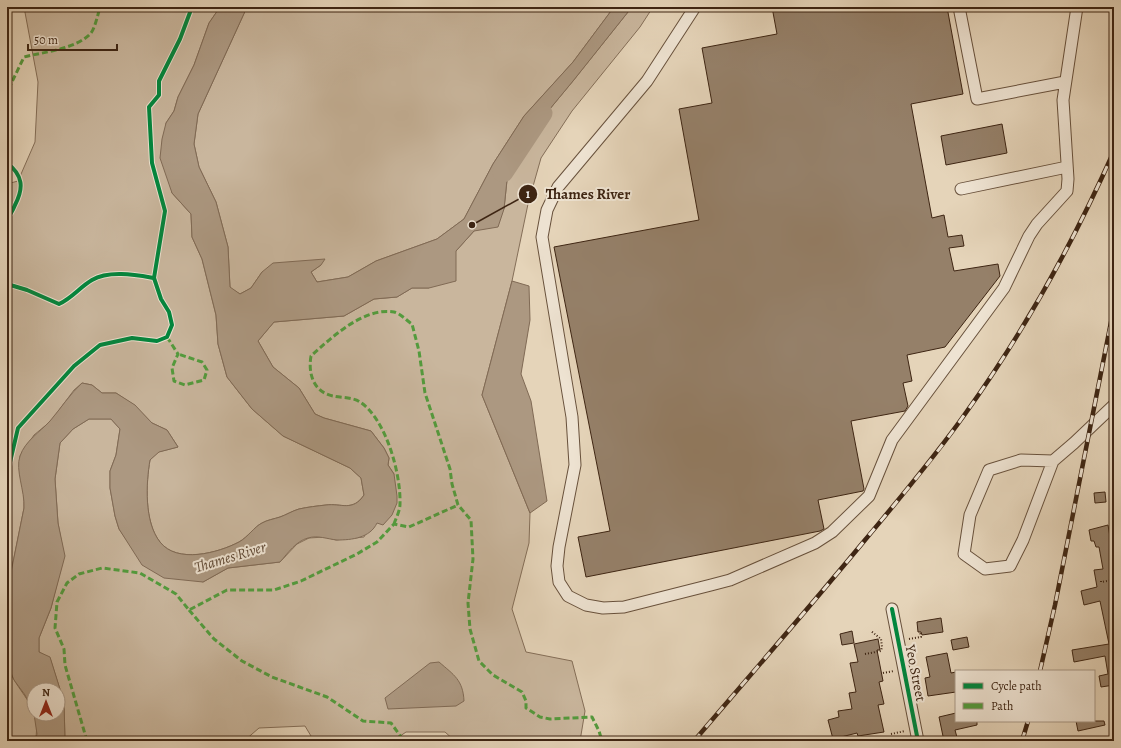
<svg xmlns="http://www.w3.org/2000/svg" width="1121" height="748" viewBox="0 0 1121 748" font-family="Alegreya,serif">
	<rect width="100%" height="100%" fill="#e5d4b9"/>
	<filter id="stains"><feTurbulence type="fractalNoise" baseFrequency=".005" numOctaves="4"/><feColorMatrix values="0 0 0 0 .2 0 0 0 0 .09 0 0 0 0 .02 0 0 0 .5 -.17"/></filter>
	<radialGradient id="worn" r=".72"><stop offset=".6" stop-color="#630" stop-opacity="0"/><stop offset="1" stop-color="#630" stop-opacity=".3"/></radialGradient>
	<!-- green -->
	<path fill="#c9b69d" stroke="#846e58" d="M 24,7 L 220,7 L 209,23 L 194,65 L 178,97 L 174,111 L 166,123 L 172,193 L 191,214 L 192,237 L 202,259 L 216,315 L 218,344 L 227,377 L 252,409 L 283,436 L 350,468 L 361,478 L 364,495 C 352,512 342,503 326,505 C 317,506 308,507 299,509 C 292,511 286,515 280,517 C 274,519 267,520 262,523 C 254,527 248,537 239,542 C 218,553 177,564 160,542 C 144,522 146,483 150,460 L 158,452 L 178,447 L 167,430 L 152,423 L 134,405 L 116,393 L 102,393 L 92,385 L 82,383 L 74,390 L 51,421 L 34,435 L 20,456 L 24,495 L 24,508 L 7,592 L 7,184 L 18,181 L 35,142 L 38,82 Z
		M 247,7 L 614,7 L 573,62 L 524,116 L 493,164 L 464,219 L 437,239 L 376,261 L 348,277 L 317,282 L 311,272 L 321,265 L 262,272 L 251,288 L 240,294 L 230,288 L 228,247 L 216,202 L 199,167 L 194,144 L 198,114 Z
		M 632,7 L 653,7 L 640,27 L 572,111 L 541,158 L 528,204 L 512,281 L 482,395 L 530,513 L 529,543 L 512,609 L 526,652 L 572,661 L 585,711 L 580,741 L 455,741 L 445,732 L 406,732 L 393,741 L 314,741 L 305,726 L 259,728 L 244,741 L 65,741 L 64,702 L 50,658 L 39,652 L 39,638 L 51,608 L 64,556 L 58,523 L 55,479 L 60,443 L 73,429 L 89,419 L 111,419 L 120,429 L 116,455 L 110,471 L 110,488 L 115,516 L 119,529 L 131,546 L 203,582 L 228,568 L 280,562 L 297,544 L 309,538 L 325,537 L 336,540 L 364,537 L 394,474 L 388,465 L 389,458 L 384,448 L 371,431 L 324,418 L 315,414 L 299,388 L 273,367 L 258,341 L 274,322 L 344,316 L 374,299 L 397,297 L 412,288 L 429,288 L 456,251 L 474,231 L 504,209 L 507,180 L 520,145 L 573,81 Z
		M 7,663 C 14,692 44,705 35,741 L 7,741 Z"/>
	<!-- water -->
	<path fill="#ac9881" stroke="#806a55" d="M 220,7 L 247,7 L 198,114 L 194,144 L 199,167 L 216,202 L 228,247 L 230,287 L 240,294 L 251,288 L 262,272 L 273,263 L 325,259 L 321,265 L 311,272 L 317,282 L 348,277 L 376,261 L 437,239 L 464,219 L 493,164 L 524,116 L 573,62 L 614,7 L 632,7 L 573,81 L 520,145 L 507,180 L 504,209 L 498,227 L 474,231 L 456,251 L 456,281 L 429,288 L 412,288 L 397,297 L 374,299 L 344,316 L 274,322 L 258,341 L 273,367 L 299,388 L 315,414 L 324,418 L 371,431 L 384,448 L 389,458 L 388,465 L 394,474 L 397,496 L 397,503 L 392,515 L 383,525 L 377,523 C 370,538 352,540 337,540 C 327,539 318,535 308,538 C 296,541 288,553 280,562 L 228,568 L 203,582 L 164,578 L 142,565 L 119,529 L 115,516 L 110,488 L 110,471 L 116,455 L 120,429 L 111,419 L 89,419 L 73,429 L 60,443 L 55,479 L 58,523 L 65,556 L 51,608 L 39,638 L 39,652 L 50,657 L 64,702 L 65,741 L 35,741 L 37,734 L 34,714 L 58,714 L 58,690 L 34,690 L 34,713 L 25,695 L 14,680 L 7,663 L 7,592 L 24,508 C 25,491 15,470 20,456 C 25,441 40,432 50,421 C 61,408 70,394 82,383 L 92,385 L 102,393 L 116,393 L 135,405 L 152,423 L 167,430 L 178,447 L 159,452 L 150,460 C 146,483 144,522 160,542 C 177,564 218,553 239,542 C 248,537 254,527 262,523 C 267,520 274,519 280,517 C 286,515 292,511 299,509 C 308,507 317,506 326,505 C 341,503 353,512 364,495 L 361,478 L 350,468 L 283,436 L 252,409 L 227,377 L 218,344 L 216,315 L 202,259 L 192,237 L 191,214 L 172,193 L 160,158 L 162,139 L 166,123 L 174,111 L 178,97 L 194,65 L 209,23 Z
		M 512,281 L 529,286 L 530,320 L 521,374 L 531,401 L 547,501 L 530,513 L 482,395 Z
		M 439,662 C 454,675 463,680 464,701 L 456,706 L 388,709 L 385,698 L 430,663 Z"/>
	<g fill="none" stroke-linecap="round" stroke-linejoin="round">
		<!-- river -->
		<path stroke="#ac9881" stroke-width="21" d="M 503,172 L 542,113"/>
	</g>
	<!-- building -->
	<path fill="#958069" stroke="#3e2513" d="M 772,7 L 947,7 L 963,94 L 911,104 L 932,218 L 944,215 L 948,237 L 962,235 L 964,246 L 949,248 L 954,271 L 998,264 L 1000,276 L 945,347 L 907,355 L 912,381 L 903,383 L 908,406 L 905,411 L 851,421 L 864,489 L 863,491 L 818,500 L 824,529 L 820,531 L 586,577 L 578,537 L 610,531 L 554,247 L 699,220 L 679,109 L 712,103 L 702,48 L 777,34 Z
		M 1002,124 L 1007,153 L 946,165 L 941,136 Z
		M 1105,492 L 1106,502 L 1095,503 L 1094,493 Z
		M 1108,525 L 1114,561 L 1114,685 L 1101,687 L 1099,676 L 1108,674 L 1105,656 L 1074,662 L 1072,650 L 1109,644 L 1100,601 L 1084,605 L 1081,591 L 1097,587 L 1094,570 L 1103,569 L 1099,547 L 1096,547 L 1094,541 L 1091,541 L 1089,530 Z
		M 941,618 L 943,632 L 922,635 L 921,632 L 918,632 L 917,622 Z
		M 852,631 L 854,643 L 842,645 L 840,634 Z
		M 967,637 L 969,647 L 953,650 L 951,640 Z
		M 878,639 L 880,650 L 877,650 L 883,681 L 879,682 L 884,704 L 878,705 L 884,732 L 858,736 L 857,733 L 833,739 L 828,720 L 839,717 L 838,711 L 852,709 L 849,693 L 856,692 L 850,663 L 858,662 L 854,644 Z
		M 947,653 L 951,673 L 956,672 L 956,692 L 928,696 L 925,678 L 930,677 L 926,657 Z
		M 956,713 L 956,721 L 977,721 L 977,725 L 955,730 L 958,741 L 944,741 L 939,717 Z
		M 1076,721 L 1104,721 L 1105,725 L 1078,731 Z"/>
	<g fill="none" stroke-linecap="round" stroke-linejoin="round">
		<defs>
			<path id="minor" d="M 695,7 L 647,81 L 558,187 L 547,210 L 542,237 L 572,417 L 575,465 L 559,547 L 557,566 L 559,582 L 568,596 L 586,605 L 603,608 L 624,607 L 711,585 L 730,580 L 815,543 L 832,532 L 869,496 L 892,440 L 1004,288 L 1029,236 L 1037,224 L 1067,191 L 1068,179 L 1063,100 L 1077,7
				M 959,7 L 977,99 L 1065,82
				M 961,189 L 1067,167
				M 1053,461 L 1021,460 L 989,470 L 970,515 L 964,554 L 985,569 L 1010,566 L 1023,540 L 1053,461 L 1074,443 L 1114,405
				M 892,609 L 918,741"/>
		</defs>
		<!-- minor casing -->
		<use href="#minor" stroke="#68513c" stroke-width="13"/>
		<!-- path -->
		<path stroke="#3e2513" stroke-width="2" stroke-dasharray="1 2" stroke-linecap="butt" d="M 1113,536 L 1114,536
			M 1101,581 L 1101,582 L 1114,580
			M 909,639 L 921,637 L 920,632
			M 865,654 L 881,651 L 882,647 L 881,639 L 871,631
			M 883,673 L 894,671
			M 1113,697 L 1114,697
			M 891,734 L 905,731"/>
		<!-- minor -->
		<use href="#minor" stroke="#eee3d2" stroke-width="11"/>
		<defs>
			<path id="rail" d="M 1040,671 L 1055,605 L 1114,307
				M 694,741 C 751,674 809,608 865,540 C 899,499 934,458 965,414 C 1024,332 1073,243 1114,151
				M 1022,741 L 1028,721"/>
		</defs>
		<!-- rail casing -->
		<use href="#rail" stroke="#3e2513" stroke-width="4.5"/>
		<!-- rail -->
		<use href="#rail" stroke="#eee3d2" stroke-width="3" stroke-dasharray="9" stroke-linecap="butt"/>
		<!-- quiet -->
		<path stroke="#539b3d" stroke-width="3" stroke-dasharray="6 3" stroke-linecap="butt" d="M 7,98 L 10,86 L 24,57 C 43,52 77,49 91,33 C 95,28 98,14 100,7
			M 167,337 L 178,354 L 172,368 L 174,381 L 185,385 L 204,380 L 207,370 L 202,362 L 178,354
			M 394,524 C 396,518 400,511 400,504 C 401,474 386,419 360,402 C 353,397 341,398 333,396 C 313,392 308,373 311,356 C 332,337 364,307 394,312 C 400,313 407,321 412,324 L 419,351 L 425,393 L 450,469 L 452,484 L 458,505 L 471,520 L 473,559 L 468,603 L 470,629 L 479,661 L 493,675 L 522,692 L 526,701 L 526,708 L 540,717 L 550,719 L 592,717 L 599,731 L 602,741
			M 189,610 L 214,639 L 242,661 L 272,677 L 327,697 L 363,721 L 391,723 L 404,741
			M 87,741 L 65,665 L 64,649 L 55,628 L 57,602 L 67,583 L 79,574 L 102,568 L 140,573 L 176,594 L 189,610 L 227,590 L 274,590 L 301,581 L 357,554 L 377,542 L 394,524 L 409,527 L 458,505"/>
		<defs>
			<path id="cycleway" d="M 7,163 C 23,175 24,188 15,205 C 13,210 11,214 7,218
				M 7,284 L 27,290 L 59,304 C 72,298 80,287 92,280 C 109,270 136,275 154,278
				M 7,475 L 18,428 L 74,366 L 100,345 L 132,338 L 157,341 L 167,337 L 172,325 L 169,312 L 161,299 L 154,278 L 165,211 L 152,163 L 149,107 L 159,95 L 159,81 L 180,39 L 192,7
				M 892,609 L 918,741"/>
		</defs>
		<!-- cycleway casing -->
		<use href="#cycleway" stroke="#eee3d2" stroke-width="6"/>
		<!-- cycleway -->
		<use href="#cycleway" stroke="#00873e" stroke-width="4"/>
	</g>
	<g text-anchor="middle" stroke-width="4" stroke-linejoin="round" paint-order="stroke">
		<!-- street labels -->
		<g font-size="14" fill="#3e2513" stroke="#eee3d2">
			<text transform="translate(916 673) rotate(79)" y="5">Yeo Street</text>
		</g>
		<!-- water labels -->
		<g font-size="15" font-style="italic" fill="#5f4834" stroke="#eee3d2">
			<text transform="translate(230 557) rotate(-17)" y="5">Thames River</text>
		</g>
	</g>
	<!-- callouts -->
	<path fill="none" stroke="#3e2513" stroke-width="1.5" d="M472 225L528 194"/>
	<g fill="#3e2513" stroke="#eee3d2" stroke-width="1.5">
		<circle cx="472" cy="225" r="4"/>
		<circle cx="528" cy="194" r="10"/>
	</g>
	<g font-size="12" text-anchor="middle" font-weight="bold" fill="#fff">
		<text x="528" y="198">1</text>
	</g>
	<g font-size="15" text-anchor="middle" font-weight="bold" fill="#3e2513" stroke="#eee3d2" stroke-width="4" stroke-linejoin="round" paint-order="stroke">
		<text x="588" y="199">Thames River</text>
	</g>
	<!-- margin -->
	<rect width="1121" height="748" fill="none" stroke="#e5d4b9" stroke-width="24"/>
	<rect x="8" y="8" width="1105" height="732" fill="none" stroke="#3e2513" stroke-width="2"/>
	<rect x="12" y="12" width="1097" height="724" fill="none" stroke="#3e2513"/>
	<!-- legend -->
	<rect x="955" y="670" width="140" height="52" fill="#eee3d2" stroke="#a89786"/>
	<rect x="963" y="683" width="20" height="6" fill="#00873e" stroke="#a89786"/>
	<text x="991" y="690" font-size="12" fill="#3e2513">Cycle path</text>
	<rect x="963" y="703" width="20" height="6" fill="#539b3d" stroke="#a89786"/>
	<text x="991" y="710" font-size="12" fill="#3e2513">Path</text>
	<!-- north arrow -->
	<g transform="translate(46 702)"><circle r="19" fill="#eee3d2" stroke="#a89786"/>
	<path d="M0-3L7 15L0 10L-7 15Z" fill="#8f2418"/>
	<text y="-6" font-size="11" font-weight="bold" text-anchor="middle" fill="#3e2513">N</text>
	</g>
	<!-- scale -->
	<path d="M28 44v6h89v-6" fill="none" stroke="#3e2513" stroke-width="2"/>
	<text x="34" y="44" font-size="12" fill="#3e2513" stroke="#eee3d2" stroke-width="3" paint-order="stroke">50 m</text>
	<rect width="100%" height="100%" filter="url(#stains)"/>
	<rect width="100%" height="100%" fill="url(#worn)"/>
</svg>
